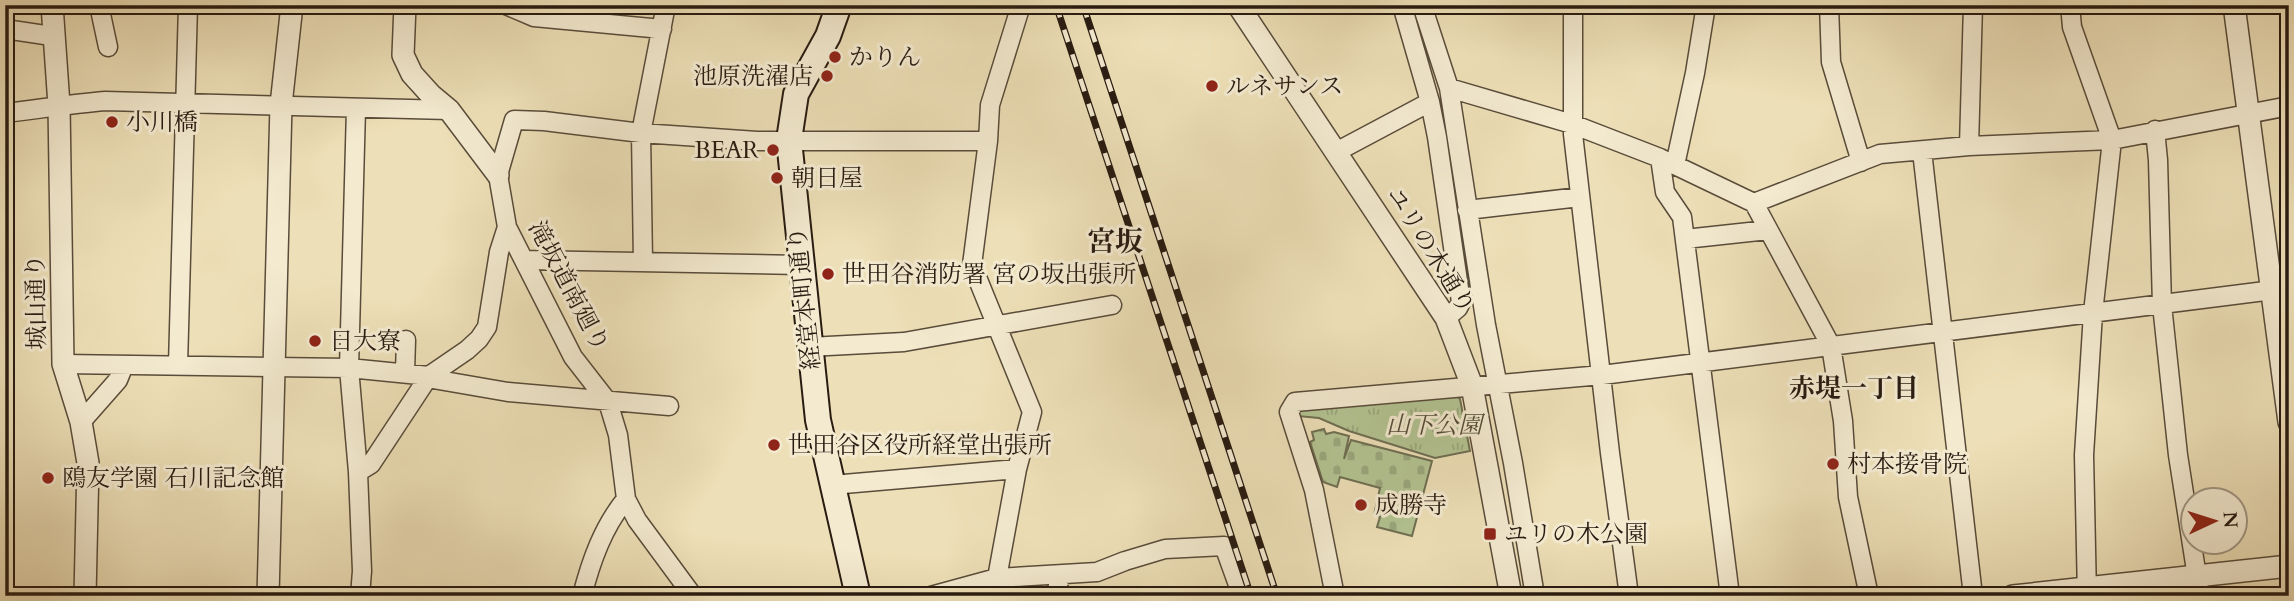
<svg xmlns="http://www.w3.org/2000/svg" width="2294" height="601" viewBox="0 0 2294 601" font-family="Cardo,'Noto Serif JP',serif">
	<defs>
		<pattern id="grass-tufts" width="24" height="20" patternUnits="userSpaceOnUse" patternTransform="scale(1.75)"><rect width="24" height="20" fill="#b3c392"/><path d="M3 7l-1-3M5 7V3M7 7l1-3M15 17l-1-3M17 17v-4M19 17l1-3" fill="none" stroke="#9aa77d"/></pattern>
		<pattern id="cemetery-stones" width="16" height="16" patternUnits="userSpaceOnUse" patternTransform="scale(1.75)"><rect width="16" height="16" fill="#b3c392"/><path d="M2 7V4a2 2 0 0 1 4 0v3zM10 15v-3a2 2 0 0 1 4 0v3z" fill="#9aa77d"/></pattern>
	</defs>
	<rect width="100%" height="100%" fill="#eddfb7"/>
	<filter id="stains"><feTurbulence type="fractalNoise" baseFrequency=".00286" numOctaves="4"/><feColorMatrix values="0 0 0 0 .2 0 0 0 0 .09 0 0 0 0 .02 0 0 0 .5 -.17"/></filter>
	<radialGradient id="worn" r=".72"><stop offset=".6" stop-color="#630" stop-opacity="0"/><stop offset="1" stop-color="#630" stop-opacity=".3"/></radialGradient>
	<!-- grass -->
	<path fill="url(#grass-tufts)" stroke="#6e6f52" stroke-width="2" d="M 1453,393 L 1460,399 L 1470,451 L 1435,458 L 1349,431 L 1319,418 L 1297,416 L 1301,406 Z"/>
	<!-- cemetery -->
	<path fill="url(#cemetery-stones)" stroke="#6e6f52" stroke-width="2" d="M 1324,429 L 1326,434 L 1334,432 L 1349,436 L 1344,459 L 1351,440 L 1432,461 L 1412,536 L 1377,527 L 1380,517 L 1374,515 L 1380,488 L 1340,477 L 1337,487 L 1323,482 L 1310,442 L 1314,440 L 1312,432 Z"/>
	<g fill="none" stroke-linecap="round" stroke-linejoin="round">
		<defs>
			<path id="minor" d="M 99,5 L 108,47
				M 506,5 L 534,17 L 662,29
				M 1402,5 L 1430,102 L 1437,137 L 1461,302 L 1458,308 L 1446,318
				M 1422,5 L 1449,88 L 1486,325 L 1513,463 L 1535,596
				M 1573,5 L 1573,134 L 1610,453 L 1629,596
				M 1829,5 L 1831,62 L 1861,162
				M 2070,5 L 2072,27 L 2112,140 L 2093,313 L 2084,455 L 2087,596
				M 5,29 L 45,35 L 55,34
				M 1449,88 L 1572,124 L 1660,158 L 1754,203 L 1831,346 L 1843,421 L 1848,497 L 1869,596
				M 356,108 L 349,368 L 358,472 L 362,571 L 360,596
				M 5,113 C 39,109 71,104 105,101 L 449,110
				M 2155,130 L 2158,160 L 2162,305 L 2178,455 L 2200,596
				M 1969,146 L 1973,5
				M 1922,151 L 1973,596
				M 1336,152 L 1430,102
				M 1660,158 L 1665,192 L 1682,217 L 1730,596
				M 1675,165 L 1695,73 L 1706,5
				M 1754,203 L 1880,154 L 1969,146 L 2112,140 L 2289,106
				M 1467,210 L 1580,197
				M 1685,239 L 1768,230
				M 525,260 L 800,265
				M 643,262 L 641,133 L 666,5
				M 809,347 L 904,342 L 1112,305
				M 63,364 L 349,368 L 429,376
				M 178,365 L 188,5
				M 405,372 L 406,340
				M 427,378 L 508,392 L 669,406
				M 81,422 L 118,380 L 124,365
				M 358,472 L 371,464 L 429,376 L 467,350 L 479,339 L 487,327 L 499,252 L 507,227
				M 832,485 L 1017,469
				M 997,578 L 1017,469 L 1032,412 L 972,265 L 988,141 L 990,105 L 1021,5
				M 582,596 C 591,561 603,527 626,499
				M 693,596 L 637,520 L 626,499 L 618,435 L 608,402 L 573,357 L 507,227 L 498,175 L 514,120 L 544,121 L 641,133 L 757,141 L 988,141
				M 931,596 L 997,578 L 1097,572 L 1125,561 L 1165,549 L 1224,546 L 1242,596
				M 1056,596 L 1060,575
				M 1335,596 L 1314,490 L 1289,412 L 1295,402 L 1602,375 L 2289,288"/>
			<path id="tertiary" d="M 52,5 L 59,105 L 63,364 L 81,422 L 88,463 L 85,596
				M 405,5 L 403,55 L 412,74 L 431,95 L 449,110 L 498,175
				M 1238,5 L 1446,318 L 1472,386 L 1511,596
				M 2234,5 L 2289,422
				M 268,596 L 281,105 L 292,5
				M 2013,596 L 2289,566"/>
			<path id="secondary" d="M 839,5 L 828,36 L 796,94 L 789,140 L 818,420 L 858,596"/>
		</defs>
		<!-- minor casing -->
		<use href="#minor" stroke="#594c3a" stroke-width="21"/>
		<!-- tertiary casing -->
		<use href="#tertiary" stroke="#594c3a" stroke-width="24"/>
		<!-- secondary casing -->
		<use href="#secondary" stroke="#281b11" stroke-width="28"/>
		<!-- minor -->
		<use href="#minor" stroke="#f3ead0" stroke-width="18"/>
		<!-- tertiary -->
		<use href="#tertiary" stroke="#f3ead0" stroke-width="21"/>
		<!-- secondary -->
		<use href="#secondary" stroke="#f3ead0" stroke-width="24"/>
		<defs>
			<path id="rail" d="M 1056,5 L 1251,596
				M 1083,5 L 1277,596"/>
		</defs>
		<!-- rail casing -->
		<use href="#rail" stroke="#281b11" stroke-width="7"/>
		<!-- rail -->
		<use href="#rail" stroke="#f3ead0" stroke-width="4.5" stroke-dasharray="13" stroke-linecap="butt"/>
	</g>
	<!-- markers -->
	<g fill="#8f2418" stroke="#f3ead0" stroke-width="2.5">
		<circle cx="835" cy="57" r="7"/>
		<circle cx="827" cy="76" r="7"/>
		<circle cx="1212" cy="86" r="7"/>
		<circle cx="112" cy="122" r="7"/>
		<circle cx="773" cy="150" r="7"/>
		<circle cx="777" cy="178" r="7"/>
		<circle cx="828" cy="274" r="7"/>
		<circle cx="315" cy="341" r="7"/>
		<circle cx="774" cy="445" r="7"/>
		<circle cx="1833" cy="464" r="7"/>
		<circle cx="48" cy="478" r="7"/>
		<circle cx="1361" cy="505" r="7"/>
		<rect x="1483" y="527" width="14" height="14" rx="3.5"/>
	</g>
	<g text-anchor="middle" stroke-width="6" stroke-linejoin="round" paint-order="stroke">
		<!-- poi labels -->
		<g font-size="24" fill="#281b11" stroke="#f3ead0" text-anchor="start">
			<text x="849" y="65">かりん</text>
			<text x="813" y="84" text-anchor="end">池原洗濯店</text>
			<text x="1226" y="94">ルネサンス</text>
			<text x="126" y="130">小川橋</text>
			<text x="759" y="158" text-anchor="end">BEAR</text>
			<text x="791" y="186">朝日屋</text>
			<text x="842" y="282">世田谷消防署 宮の坂出張所</text>
			<text x="329" y="349">日大寮</text>
			<text x="788" y="453">世田谷区役所経堂出張所</text>
			<text x="1847" y="472">村本接骨院</text>
			<text x="62" y="486">鴎友学園 石川記念館</text>
			<text x="1375" y="513">成勝寺</text>
			<text x="1504" y="542">ユリの木公園</text>
		</g>
		<!-- street labels -->
		<g font-size="24" fill="#281b11" stroke="#f3ead0">
			<text transform="translate(1431 250) rotate(58)" y="8">ユリの木通り</text>
			<text transform="translate(569 286) rotate(62)" y="8">滝坂道南廻り</text>
			<text transform="translate(804 298) rotate(-96)" y="8">経堂本町通り</text>
			<text transform="translate(36 302) rotate(-91)" y="8">城山通り</text>
		</g>
		<!-- park labels -->
		<g font-size="24" font-style="italic" fill="#524d38" stroke="#f3ead0">
			<text x="1434" y="433">山下公園</text>
		</g>
		<!-- neighbourhood labels -->
		<g font-size="26" font-weight="bold" fill="#281b11" stroke="#f3ead0">
			<text x="1854" y="397">赤堤一丁目</text>
		</g>
		<!-- quarter labels -->
		<g font-size="28" font-weight="bold" fill="#281b11" stroke="#f3ead0">
			<text x="1115" y="251">宮坂</text>
		</g>
	</g>
	<!-- margin -->
	<rect width="2294" height="601" fill="none" stroke="#eddfb7" stroke-width="28"/>
	<rect x="7" y="7" width="2280" height="587" fill="none" stroke="#281b11" stroke-width="3.5"/>
	<rect x="14" y="14" width="2266" height="573" fill="none" stroke="#281b11" stroke-width="2"/>
	<!-- north arrow -->
	<g transform="translate(2214 521) rotate(86)"><circle r="33" fill="#f3ead0" stroke="#a29784" stroke-width="2"/>
	<path d="M0-5L12 26L0 18L-12 26Z" fill="#8f2418"/>
	<text y="-10" font-size="19" font-weight="bold" text-anchor="middle" fill="#281b11">N</text>
	</g>
	<rect width="100%" height="100%" filter="url(#stains)"/>
	<rect width="100%" height="100%" fill="url(#worn)"/>
</svg>
